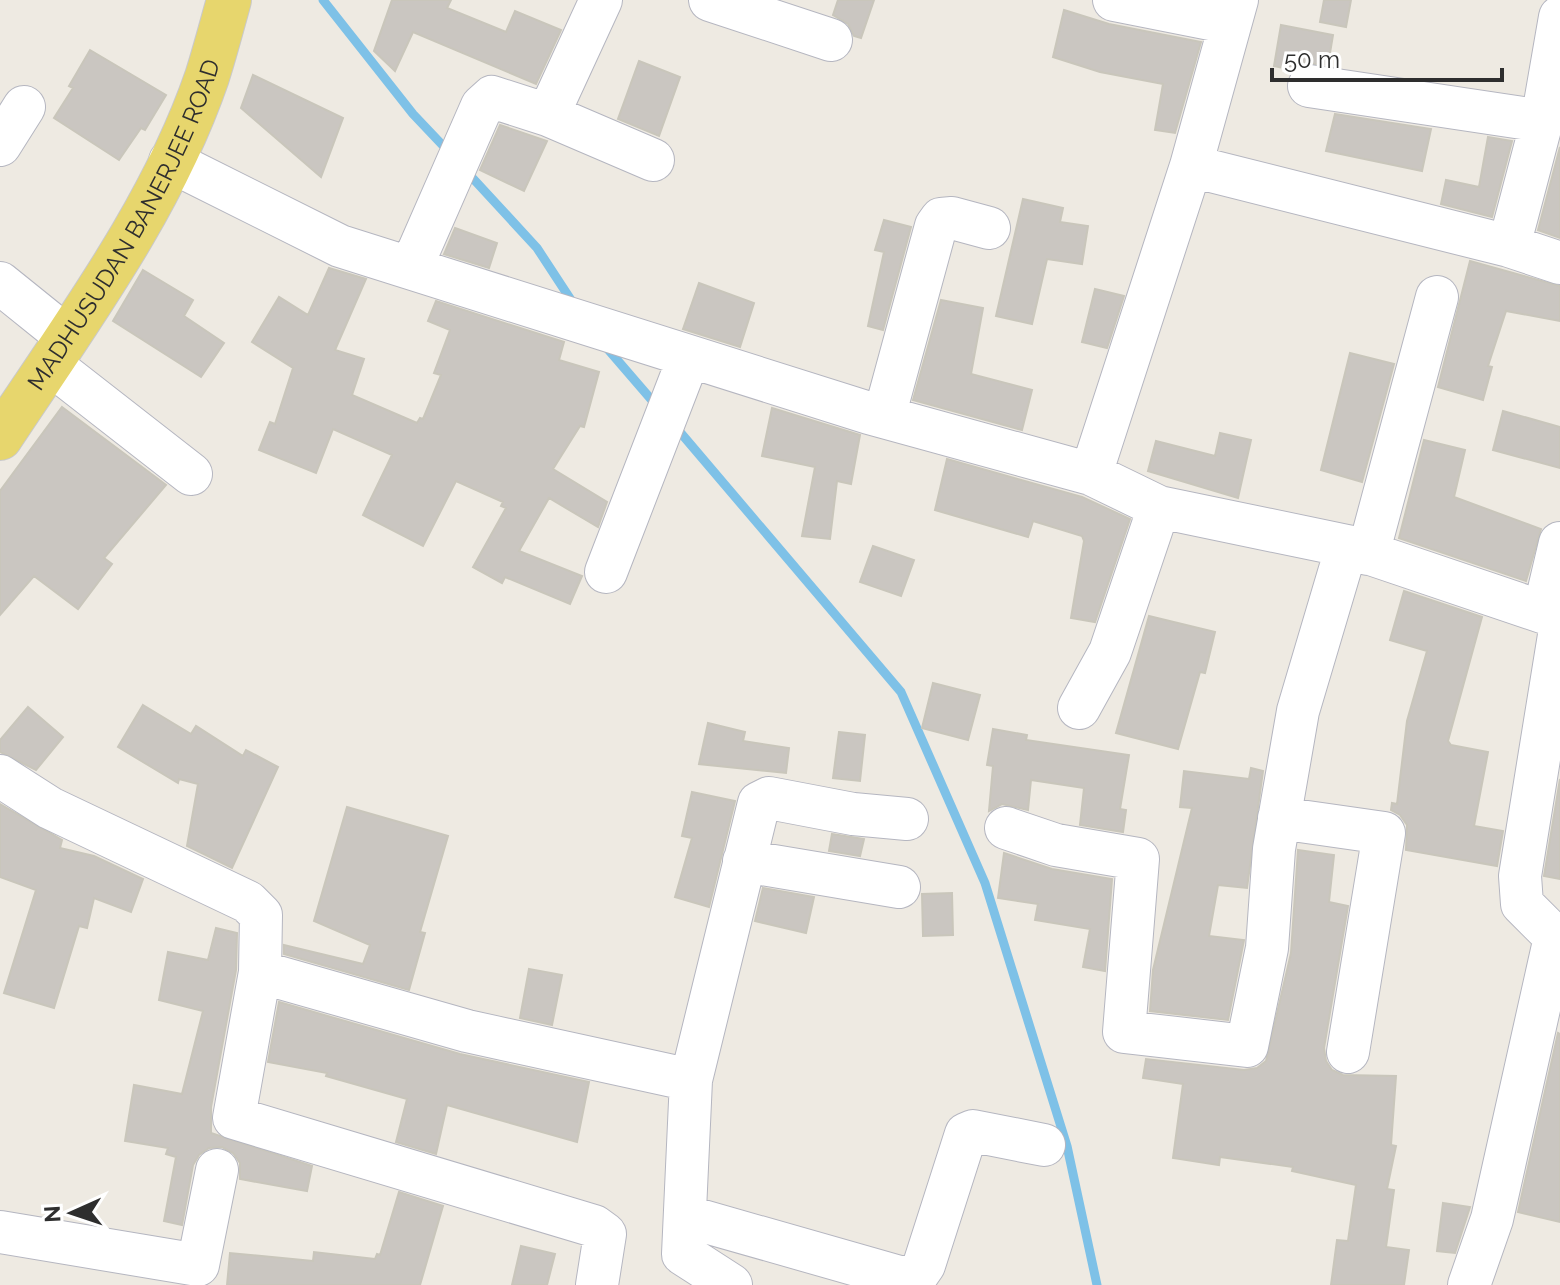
<svg xmlns="http://www.w3.org/2000/svg" width="1560" height="1285" viewBox="0 0 1560 1285" font-family="Raleway,sans-serif">
	<rect width="100%" height="100%" fill="#eeeae2"/>
	<g fill="none" stroke-linecap="round" stroke-linejoin="round">
		<!-- stream -->
		<path stroke="#7ec1e7" stroke-width="9" d="M 323,0 L 413,114 L 449,152
			M 467,172 L 537,248 L 573,303
			M 606,347 L 656,405
			M 674,425 L 901,692 L 985,883 L 1067,1146 L 1097,1285"/>
	</g>
	<!-- building -->
	<path fill="#cac6c1" stroke="#c9c6bb" stroke-width="2" d="M 392,0 L 451,0 L 447,8 L 506,32 L 515,11 L 561,30 L 536,84 L 413,32 L 395,71 L 374,51 Z
		M 838,0 L 874,0 L 861,38 L 854,36 L 848,24 L 833,15 Z
		M 1324,0 L 1351,0 L 1346,27 L 1320,22 Z
		M 1064,10 L 1109,24 L 1201,42 L 1175,133 L 1155,130 L 1163,84 L 1100,72 L 1053,57 Z
		M 1281,25 L 1333,35 L 1328,65 L 1301,63 L 1292,70 L 1274,66 Z
		M 90,50 L 166,95 L 145,130 L 141,128 L 119,160 L 54,118 L 73,88 L 69,86 Z
		M 639,61 L 680,77 L 659,136 L 618,119 Z
		M 253,75 L 343,118 L 321,177 L 241,108 Z
		M 1335,114 L 1431,129 L 1422,171 L 1326,151 Z
		M 500,125 L 547,141 L 524,191 L 480,170 Z
		M 1488,137 L 1512,141 L 1492,217 L 1441,204 L 1446,180 L 1479,187 Z
		M 1560,147 L 1560,238 L 1538,230 Z
		M 1023,199 L 1063,208 L 1060,222 L 1088,226 L 1082,264 L 1047,259 L 1032,324 L 996,316 Z
		M 884,220 L 911,227 L 883,330 L 868,326 L 884,252 L 875,250 Z
		M 455,228 L 497,243 L 489,268 L 444,254 Z
		M 1470,261 L 1560,286 L 1560,321 L 1506,311 L 1488,366 L 1492,367 L 1483,400 L 1438,387 Z
		M 329,268 L 366,279 L 335,350 L 364,359 L 352,395 L 417,423 L 420,418 L 423,419 L 441,375 L 434,373 L 450,330 L 428,321 L 436,301 L 564,342 L 559,360 L 599,372 L 584,427 L 580,426 L 553,469 L 607,502 L 598,527 L 549,498 L 519,551 L 582,576 L 570,604 L 505,577 L 502,583 L 473,567 L 506,508 L 501,506 L 503,502 L 456,481 L 423,546 L 363,515 L 392,455 L 333,429 L 316,473 L 259,450 L 270,422 L 275,424 L 293,368 L 252,342 L 279,297 L 308,315 Z
		M 143,270 L 193,300 L 184,316 L 224,343 L 201,377 L 113,321 Z
		M 699,283 L 754,303 L 740,347 L 683,329 Z
		M 1095,289 L 1124,296 L 1107,348 L 1082,342 Z
		M 941,300 L 983,308 L 971,374 L 1032,390 L 1022,430 L 913,400 Z
		M 1350,353 L 1394,364 L 1362,482 L 1321,470 Z
		M 62,407 L 166,485 L 104,558 L 112,564 L 78,609 L 34,576 L 0,615 L 0,491 Z
		M 772,408 L 860,435 L 851,484 L 837,481 L 830,539 L 802,536 L 815,467 L 762,456 Z
		M 1503,411 L 1560,427 L 1560,468 L 1493,450 Z
		M 1220,433 L 1251,440 L 1238,498 L 1148,471 L 1156,441 L 1215,456 Z
		M 1424,440 L 1465,450 L 1454,497 L 1541,529 L 1526,581 L 1399,538 Z
		M 947,459 L 1082,497 L 1130,519 L 1095,622 L 1071,618 L 1084,541 L 1082,536 L 1033,521 L 1028,537 L 935,510 Z
		M 873,546 L 914,560 L 901,596 L 860,582 Z
		M 1404,591 L 1482,617 L 1448,741 L 1451,745 L 1488,752 L 1474,826 L 1503,831 L 1497,866 L 1406,850 L 1407,825 L 1400,815 L 1391,810 L 1392,803 L 1397,804 L 1407,721 L 1427,651 L 1390,640 Z
		M 1149,616 L 1215,632 L 1205,673 L 1200,672 L 1178,749 L 1116,733 Z
		M 933,683 L 980,695 L 968,740 L 922,728 Z
		M 143,705 L 191,734 L 196,726 L 243,756 L 246,750 L 278,767 L 232,868 L 187,846 L 198,784 L 179,779 L 178,783 L 118,747 Z
		M 28,707 L 63,737 L 36,770 L 0,752 L 0,740 Z
		M 708,723 L 745,732 L 743,741 L 789,748 L 786,773 L 699,764 Z
		M 993,729 L 1027,735 L 1026,740 L 1129,755 L 1120,809 L 1126,810 L 1123,832 L 1080,825 L 1084,788 L 1031,780 L 1028,810 L 1002,804 L 989,811 L 993,766 L 987,765 Z
		M 839,732 L 865,735 L 860,781 L 833,778 Z
		M 1251,768 L 1263,771 L 1247,888 L 1218,885 L 1209,936 L 1244,940 L 1228,1020 L 1150,1011 L 1153,970 L 1192,808 L 1180,807 L 1184,771 L 1249,779 Z
		M 1560,779 L 1560,879 L 1544,876 Z
		M 692,792 L 735,801 L 709,907 L 675,897 L 692,838 L 682,836 Z
		M 0,804 L 62,840 L 60,848 L 94,856 L 143,879 L 131,912 L 94,898 L 87,928 L 79,926 L 54,1008 L 4,993 L 36,890 L 0,877 Z
		M 347,807 L 448,836 L 420,932 L 425,933 L 409,990 L 284,954 L 284,945 L 363,964 L 370,945 L 314,921 Z
		M 832,834 L 864,839 L 860,856 L 829,851 Z
		M 1298,850 L 1334,855 L 1329,902 L 1348,906 L 1324,1048 L 1326,1061 L 1332,1070 L 1343,1075 L 1396,1076 L 1391,1145 L 1396,1146 L 1387,1189 L 1394,1190 L 1386,1247 L 1409,1250 L 1404,1285 L 1331,1285 L 1337,1240 L 1348,1241 L 1356,1185 L 1292,1171 L 1293,1167 L 1220,1157 L 1219,1165 L 1173,1158 L 1183,1084 L 1143,1078 L 1146,1059 L 1244,1070 L 1257,1068 L 1266,1061 L 1291,953 Z
		M 1004,853 L 1052,869 L 1112,879 L 1105,971 L 1083,967 L 1090,929 L 1035,920 L 1038,904 L 998,898 Z
		M 763,888 L 814,897 L 806,933 L 755,921 Z
		M 952,893 L 953,935 L 923,936 L 922,894 Z
		M 216,928 L 237,933 L 236,970 L 211,1107 L 211,1133 L 312,1166 L 307,1191 L 240,1179 L 240,1163 L 233,1153 L 222,1147 L 209,1148 L 199,1155 L 193,1165 L 182,1225 L 164,1221 L 176,1157 L 166,1154 L 168,1148 L 125,1141 L 134,1085 L 182,1094 L 203,1011 L 159,1000 L 168,952 L 208,960 Z
		M 529,969 L 562,975 L 552,1025 L 520,1018 Z
		M 279,1002 L 460,1054 L 589,1082 L 577,1142 L 447,1105 L 436,1154 L 396,1142 L 407,1099 L 326,1076 L 327,1073 L 268,1062 Z
		M 1558,1033 L 1560,1034 L 1560,1222 L 1518,1212 Z
		M 399,1192 L 443,1206 L 420,1285 L 227,1285 L 230,1253 L 313,1261 L 314,1252 L 375,1259 L 377,1254 L 380,1255 Z
		M 1443,1203 L 1470,1207 L 1455,1253 L 1437,1251 Z
		M 521,1246 L 555,1254 L 547,1285 L 512,1285 Z"/>
	<g fill="none" stroke-linecap="round" stroke-linejoin="round">
		<defs>
			<path id="minor" d="M 710,0 L 831,40
				M 1114,0 L 1230,23
				M 1560,17 L 1542,121 L 1509,246 L 1560,263
				M 1309,86 L 1542,121
				M 548,115 L 601,0
				M 0,145 L 24,107
				M 170,161 L 340,246 L 869,413 L 1091,474 L 1159,507 L 1347,546 L 1560,618
				M 1191,166 L 1237,0
				M 411,268 L 482,106 L 492,97 L 548,115 L 653,160
				M 0,283 L 67,337
				M 50,364 L 191,474
				M 884,417 L 936,226 L 941,219 L 952,218 L 989,228
				M 1091,474 L 1191,166 L 1509,246
				M 1368,554 L 1437,297
				M 606,572 L 689,357
				M 1544,611 L 1560,543
				M 1079,708 L 1110,652 L 1159,507
				M 0,776 L 50,808 L 248,902 L 261,915 L 260,972 L 234,1118 L 594,1226 L 605,1234 L 597,1285
				M 1279,818 L 1384,833 L 1348,1052
				M 1006,828 L 1056,845 L 1138,859 L 1124,1032 L 1247,1046 L 1267,948 L 1274,849 L 1298,711 L 1347,546
				M 744,861 L 899,887
				M 260,972 L 467,1031 L 691,1080 L 759,803 L 769,798 L 853,814 L 907,819
				M 691,1080 L 683,1254 L 731,1285
				M 685,1216 L 899,1277 L 917,1275 L 924,1265 L 966,1134 L 973,1131 L 1044,1145
				M 0,1232 L 198,1265 L 217,1170
				M 1469,1285 L 1492,1219 L 1555,937 L 1522,904 L 1520,876 L 1560,629"/>
			<g id="major">
				<path id="s1" d="M 0,438 C 76,323 162,208 207,77 C 215,52 222,25 229,0"/>
			</g>
		</defs>
		<!-- minor casing -->
		<use href="#minor" stroke="#b5b6c0" stroke-width="44"/>
		<!-- major casing -->
		<use href="#major" stroke="#c9c9c9" stroke-width="46"/>
		<!-- minor -->
		<use href="#minor" stroke="#fff" stroke-width="42"/>
		<!-- major -->
		<use href="#major" stroke="#e7d66d" stroke-width="44"/>
	</g>
	<g text-anchor="middle" stroke-width="6" stroke-linejoin="round" paint-order="stroke">
		<!-- street labels -->
		<g font-size="24" fill="#2e2e2e" stroke="#fff">
			<text dy="8" stroke="none"><textPath href="#s1" startOffset="248">MADHUSUDAN BANERJEE ROAD</textPath></text>
		</g>
	</g>
	<!-- north arrow -->
	<g transform="translate(72 1213) rotate(267)" stroke="#ffffff" stroke-width="6" paint-order="stroke">
	<path d="M0-6L14 30L0 20L-14 30Z" fill="#2e2e2e"/>
	<text y="-12" font-size="22" font-weight="bold" text-anchor="middle" fill="#2e2e2e">N</text>
	</g>
	<!-- scale -->
	<path d="M1272 68v12h230v-12" fill="none" stroke="#2e2e2e" stroke-width="4"/>
	<text x="1284" y="68" font-size="24" fill="#2e2e2e" stroke="#ffffff" stroke-width="6" paint-order="stroke">50 m</text>
</svg>
